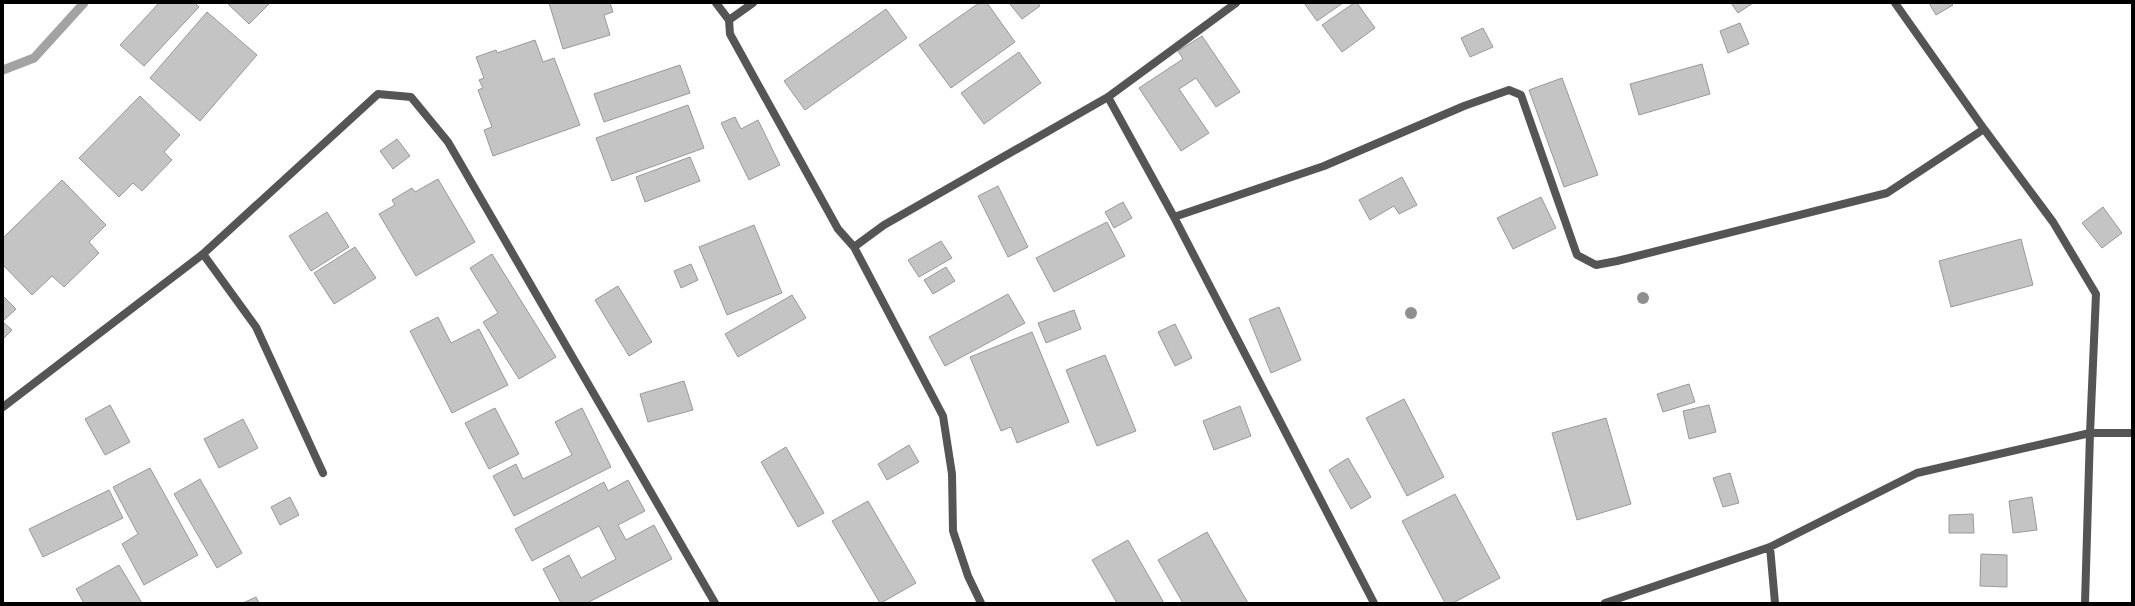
<svg xmlns="http://www.w3.org/2000/svg" width="2135" height="606" viewBox="0 0 2135 606" font-family="'Titillium Web',sans-serif">
	<rect width="100%" height="100%" fill="#fff"/>
	<g fill="none" stroke-linecap="round" stroke-linejoin="round">
		<!-- stream -->
		<path stroke="#a3a3a3" stroke-width="9" d="M 3,70 L 34,58 L 84,3"/>
	</g>
	<!-- building -->
	<path fill="#c4c4c4" stroke="#999" d="M 159,3 L 195,3 L 199,7 L 144,66 L 120,45 Z
		M 227,3 L 270,3 L 249,24 Z
		M 549,3 L 610,3 L 613,12 L 604,15 L 610,35 L 563,49 Z
		M 979,3 L 987,3 L 1015,42 L 951,88 L 919,45 Z
		M 1009,3 L 1038,3 L 1040,6 L 1022,19 Z
		M 1304,3 L 1343,3 L 1317,21 Z
		M 1354,3 L 1357,3 L 1375,28 L 1342,52 L 1322,25 Z
		M 1731,3 L 1753,3 L 1738,13 Z
		M 1929,3 L 1951,3 L 1953,5 L 1936,15 Z
		M 886,9 L 907,38 L 805,110 L 784,81 Z
		M 207,12 L 257,55 L 200,121 L 150,78 Z
		M 1740,23 L 1749,44 L 1728,53 L 1720,31 Z
		M 1483,28 L 1493,47 L 1470,57 L 1461,38 Z
		M 1202,36 L 1240,92 L 1216,107 L 1196,78 L 1179,89 L 1209,133 L 1181,151 L 1139,88 L 1183,59 L 1178,51 Z
		M 535,40 L 543,62 L 554,58 L 580,125 L 493,156 L 484,130 L 492,127 L 478,90 L 483,88 L 479,80 L 484,78 L 476,57 L 496,50 L 497,53 Z
		M 1019,52 L 1041,83 L 984,124 L 961,93 Z
		M 1702,64 L 1710,94 L 1639,115 L 1630,84 Z
		M 680,65 L 690,93 L 604,122 L 594,94 Z
		M 1562,78 L 1598,175 L 1564,187 L 1529,90 Z
		M 140,96 L 180,135 L 164,152 L 172,160 L 142,191 L 133,183 L 119,197 L 79,158 Z
		M 688,105 L 704,148 L 612,181 L 596,138 Z
		M 735,117 L 741,129 L 758,120 L 780,165 L 749,180 L 721,123 Z
		M 397,139 L 410,156 L 393,169 L 380,151 Z
		M 690,157 L 700,181 L 645,202 L 636,177 Z
		M 1402,177 L 1417,205 L 1399,214 L 1394,206 L 1370,220 L 1359,200 Z
		M 438,179 L 475,242 L 416,276 L 379,214 L 395,205 L 392,200 L 412,188 L 415,192 Z
		M 62,180 L 106,225 L 89,242 L 99,253 L 64,287 L 52,276 L 32,295 L 3,265 L 3,238 Z
		M 998,186 L 1028,247 L 1008,257 L 978,196 Z
		M 1541,197 L 1556,228 L 1513,249 L 1497,218 Z
		M 1123,202 L 1132,218 L 1114,228 L 1105,212 Z
		M 2103,207 L 2122,233 L 2102,248 L 2082,223 Z
		M 327,212 L 349,247 L 311,271 L 289,236 Z
		M 1107,222 L 1125,256 L 1054,292 L 1036,258 Z
		M 754,225 L 782,293 L 727,315 L 699,247 Z
		M 2021,239 L 2033,285 L 1951,307 L 1939,261 Z
		M 941,241 L 952,258 L 919,277 L 908,260 Z
		M 355,247 L 376,278 L 334,304 L 314,273 Z
		M 492,254 L 556,357 L 519,379 L 483,322 L 498,313 L 470,268 Z
		M 691,264 L 698,280 L 681,288 L 674,271 Z
		M 946,267 L 955,281 L 933,294 L 924,280 Z
		M 618,286 L 652,342 L 629,356 L 595,300 Z
		M 1008,294 L 1025,323 L 945,366 L 929,337 Z
		M 792,295 L 806,318 L 738,357 L 725,334 Z
		M 3,296 L 16,309 L 3,321 Z
		M 1279,307 L 1301,360 L 1271,373 L 1249,319 Z
		M 1074,310 L 1081,329 L 1046,343 L 1038,323 Z
		M 438,317 L 451,343 L 479,329 L 508,385 L 452,413 L 410,331 Z
		M 3,322 L 12,330 L 3,339 Z
		M 1175,324 L 1192,358 L 1175,366 L 1158,332 Z
		M 1032,332 L 1069,422 L 1017,443 L 1011,427 L 1001,431 L 970,357 Z
		M 1105,355 L 1136,431 L 1097,446 L 1066,370 Z
		M 684,381 L 693,410 L 648,422 L 640,394 Z
		M 1689,384 L 1695,402 L 1663,412 L 1657,394 Z
		M 1404,399 L 1444,477 L 1407,496 L 1366,418 Z
		M 110,405 L 130,442 L 105,455 L 85,419 Z
		M 1709,405 L 1716,432 L 1689,439 L 1683,411 Z
		M 1240,406 L 1251,436 L 1214,450 L 1203,421 Z
		M 495,408 L 519,454 L 489,469 L 465,423 Z
		M 582,408 L 611,467 L 514,516 L 493,476 L 516,464 L 523,479 L 572,455 L 555,422 Z
		M 1606,418 L 1631,504 L 1577,520 L 1552,433 Z
		M 243,419 L 258,448 L 219,468 L 204,439 Z
		M 909,445 L 919,462 L 887,480 L 878,464 Z
		M 786,447 L 824,513 L 798,527 L 761,462 Z
		M 1348,458 L 1371,497 L 1351,509 L 1329,470 Z
		M 150,468 L 198,555 L 144,585 L 122,544 L 138,534 L 113,487 Z
		M 1730,473 L 1739,503 L 1723,507 L 1713,478 Z
		M 200,479 L 242,553 L 217,568 L 174,494 Z
		M 628,480 L 645,511 L 618,525 L 626,540 L 654,525 L 672,559 L 587,603 L 561,603 L 543,569 L 569,555 L 581,578 L 616,559 L 599,526 L 532,561 L 515,529 L 604,482 L 608,491 Z
		M 109,490 L 123,518 L 43,557 L 29,529 Z
		M 1455,494 L 1500,578 L 1453,603 L 1445,603 L 1402,521 Z
		M 290,497 L 299,515 L 280,525 L 271,507 Z
		M 2032,497 L 2037,530 L 2013,533 L 2009,501 Z
		M 868,501 L 916,583 L 881,603 L 880,603 L 832,521 Z
		M 1973,514 L 1974,533 L 1949,533 L 1949,515 Z
		M 1207,532 L 1248,603 L 1183,603 L 1158,560 Z
		M 1128,540 L 1164,603 L 1117,603 L 1092,560 Z
		M 1981,554 L 2007,555 L 2007,587 L 1980,586 Z
		M 119,565 L 142,603 L 84,603 L 76,589 Z
		M 256,597 L 259,603 L 243,603 Z"/>
	<g fill="none" stroke-linecap="round" stroke-linejoin="round">
		<!-- street -->
		<path stroke="#555" stroke-width="8" d="M 716,3 L 729,20
			M 753,3 L 729,20 L 730,34 L 838,229 L 854,247 L 943,416 L 952,474 L 953,531 L 968,576 L 981,603
			M 1895,3 L 1984,129 L 2053,222 L 2096,294 L 2090,433 L 2085,603
			M 1108,97 L 1174,217 L 1374,603
			M 1174,217 L 1324,166 L 1464,106 L 1509,90 L 1521,95 L 1577,255 L 1596,265 L 1617,261 L 1887,193 L 1984,129
			M 854,247 L 884,225 L 1108,97 L 1236,3
			M 203,254 L 256,327 L 323,473
			M 3,407 L 203,254 L 378,94 L 411,97 L 448,142 L 715,603
			M 1770,547 L 1775,603
			M 1605,603 L 1770,547 L 1917,473 L 2090,433 L 2132,433"/>
	</g>
	<!-- trees -->
	<g fill="#8f8f8f">
		<circle cx="1643" cy="298" r="6"/>
		<circle cx="1411" cy="313" r="6"/>
	</g>
	<!-- border -->
	<rect width="2135" height="606" fill="none" stroke="#000000" stroke-width="8"/>
</svg>
